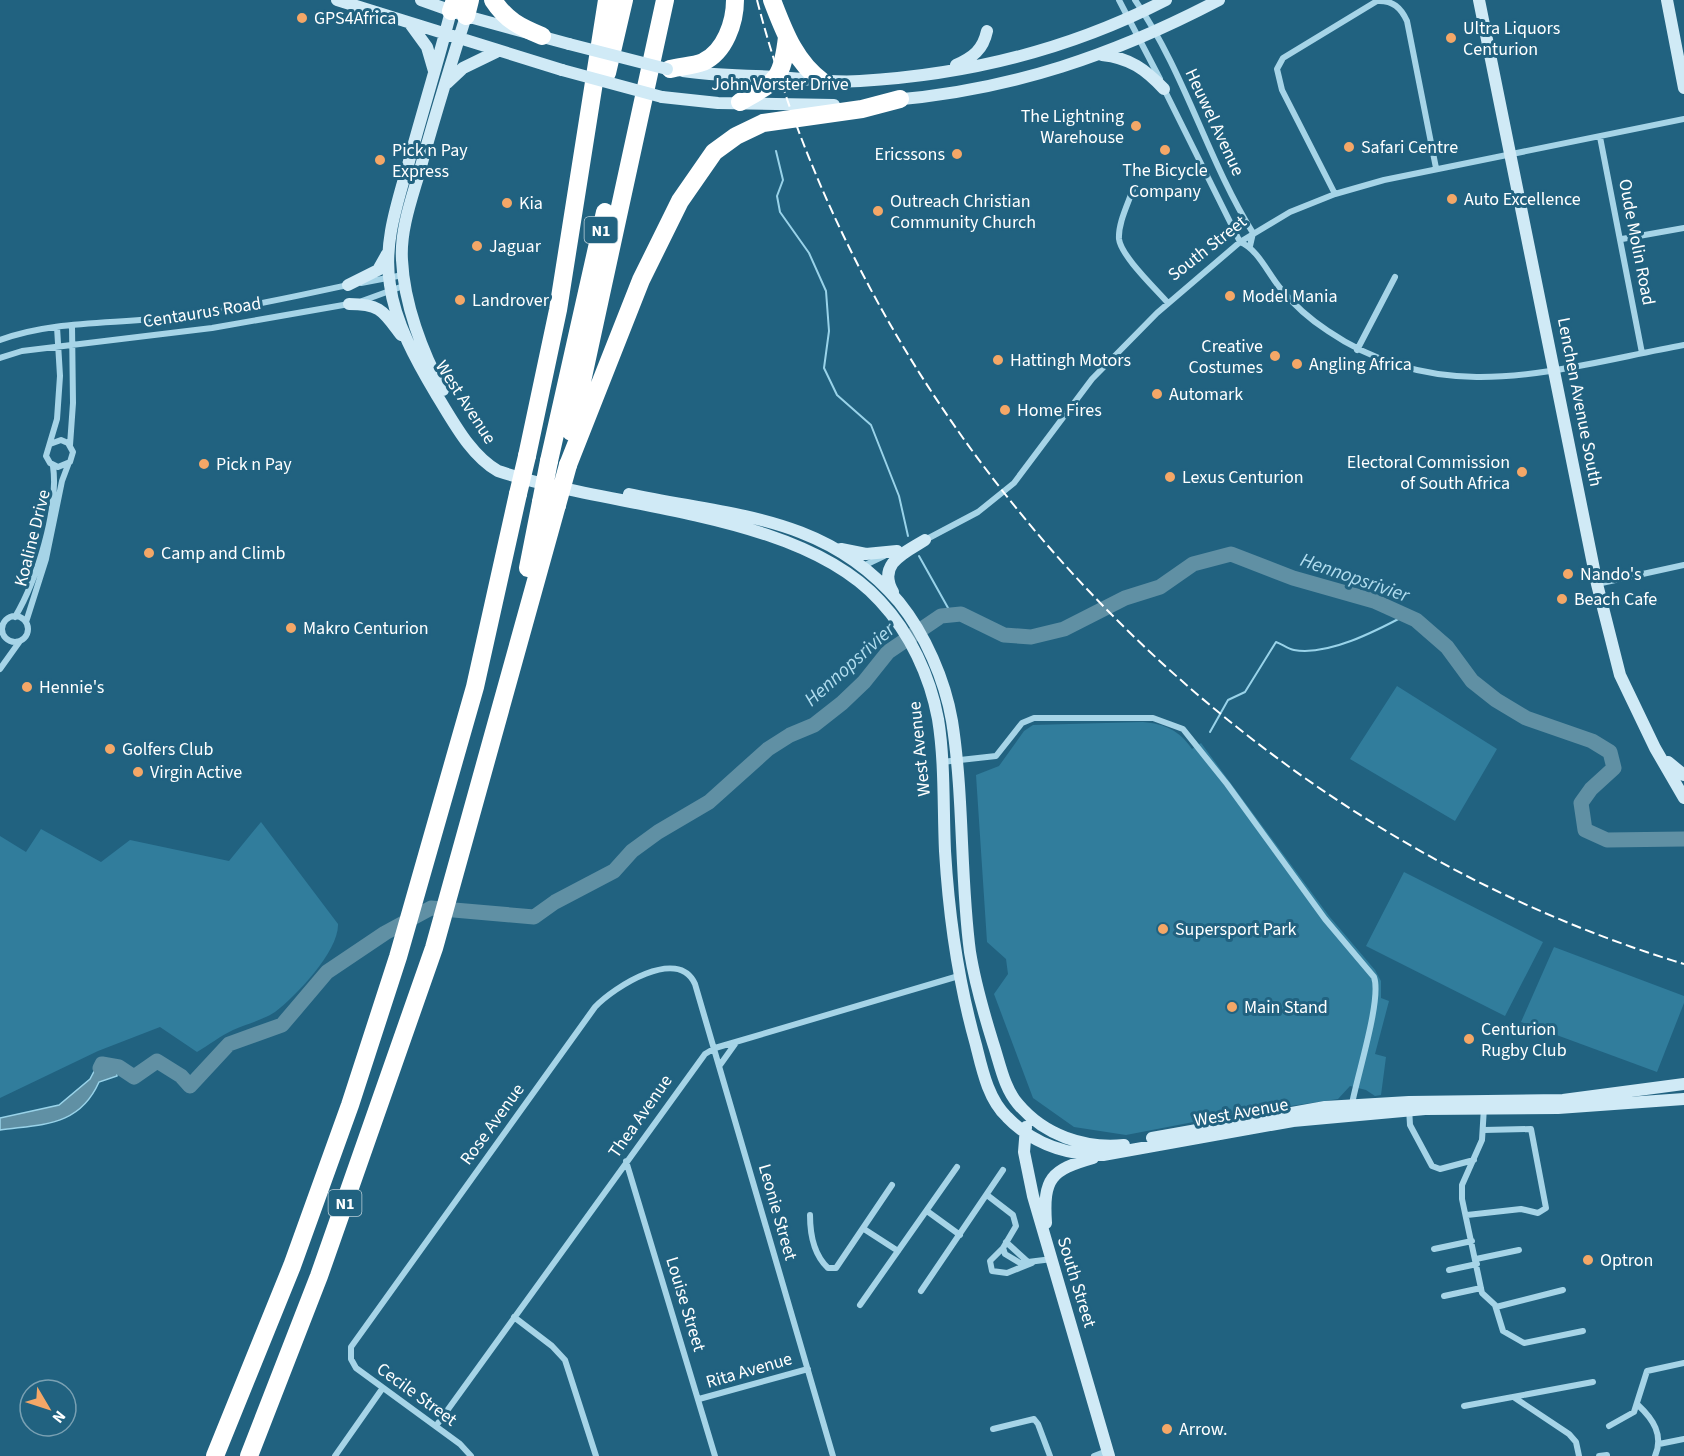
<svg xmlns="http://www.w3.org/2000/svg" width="1684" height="1456" viewBox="0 0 1684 1456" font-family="'Source Sans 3',sans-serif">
	<rect width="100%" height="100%" fill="#216280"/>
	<!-- green -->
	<path fill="#317d9c" d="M 1397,686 L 1497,749 L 1455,821 L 1350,759 Z
		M 1143,722 C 1165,724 1179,730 1192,749 L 1201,743 L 1329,916 L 1375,970 L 1381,981 L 1381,998 L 1389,1001 L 1375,1054 L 1386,1057 L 1381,1095 L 1375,1096 L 1366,1090 L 1350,1086 L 1338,1099 L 1229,1115 L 1223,1112 L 1209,1119 L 1126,1135 L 1074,1127 L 1033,1098 L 994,994 L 1008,974 L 1006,959 L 987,942 L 976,775 L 999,766 L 1024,731 L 1033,725 Z
		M 261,822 L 338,924 C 339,951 296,996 275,1012 C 263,1020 246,1024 233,1030 C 220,1036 209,1045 197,1052 L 160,1027 L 98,1051 L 0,1098 L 0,836 L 26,852 L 41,829 L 101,862 L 130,840 L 229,861 Z
		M 1404,872 L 1543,942 L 1505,1016 L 1366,946 Z
		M 1554,947 L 1684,996 L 1684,1003 L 1657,1072 L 1521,1022 Z"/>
	<!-- water -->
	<path fill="#6090a4" stroke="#99d3e9" stroke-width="1.5" d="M 100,1060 L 117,1064 L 117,1076 L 99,1082 C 79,1127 42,1124 0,1130 L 0,1118 L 59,1105 L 90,1079 Z"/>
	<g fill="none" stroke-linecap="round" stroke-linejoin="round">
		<!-- stream -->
		<path stroke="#99d3e9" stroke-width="2" d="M 776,151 L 783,180 L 777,196 L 780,212 L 809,253 L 826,291 L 829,331 L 824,368 L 837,395 L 871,425 L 899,496 L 908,536
			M 919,556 L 952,615
			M 1210,732 L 1228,700 L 1245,692 L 1276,642 C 1282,644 1288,649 1294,650 C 1328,656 1376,631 1406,615"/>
		<!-- river -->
		<path stroke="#6090a4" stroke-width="15" d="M 100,1068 L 102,1064 L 119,1067 L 134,1077 L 157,1061 L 181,1076 L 190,1086 L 229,1044 L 282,1025 L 327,972 L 385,933 L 431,908 L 534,917 L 555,902 L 614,871 L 632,851 L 658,832 L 709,802 L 768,749 L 790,735 L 814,725 L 842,703 L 864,682 L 888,652 L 941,616 L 961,614 L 1004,635 L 1031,637 L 1064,629 L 1125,598 L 1160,587 L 1193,564 L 1231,554 L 1293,578 L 1374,601 L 1416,620 L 1447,647 L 1472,681 L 1496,700 L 1526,718 L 1592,741 L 1610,752 L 1614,768 L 1591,789 L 1581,803 L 1585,830 L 1607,840 L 1684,839"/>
		<!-- street -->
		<path stroke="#a6d4e7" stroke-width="6" d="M 1119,0 L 1160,79
			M 1135,0 C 1185,72 1207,159 1253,233 L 1250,246
			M 1164,89 L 1240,242 C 1258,249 1268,274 1281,289 C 1294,305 1311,320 1328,331 C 1444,410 1559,368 1684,345
			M 1600,137 L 1642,353
			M 1133,189 C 1128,204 1118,223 1119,239 C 1121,256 1156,289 1168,303
			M 1335,194 L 1282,90 L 1277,69 L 1283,58 L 1377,1 C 1393,0 1401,8 1407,21 L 1436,168
			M 1622,239 L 1684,228
			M 361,283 L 403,275
			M 362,301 L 406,285
			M 0,340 C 51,321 110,324 163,318 C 225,312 288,298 348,285
			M 1357,350 L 1395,277
			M 0,358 L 22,351 L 212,328 L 349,304
			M 50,444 L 61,440 L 68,443 L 73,452 L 70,462 L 58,467 L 50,463 L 46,456 L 57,419 L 60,376 L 57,327
			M 70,445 L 73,403 L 72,326
			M 925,540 L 978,512 L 1014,483 L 1092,379 L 1157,313 L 1240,242 L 1290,212 L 1335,194 L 1384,180 L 1684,119
			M 861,567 L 884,556
			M 1597,584 L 1684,565
			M2 629a13 13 0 1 1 26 0a13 13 0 1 1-26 0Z
			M 15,617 C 37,580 59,508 53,466
			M 26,622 L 46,559 L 62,481 L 68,465
			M 0,669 L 20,641
			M 942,762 L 996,756 L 1022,723 L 1034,718 L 1153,718 L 1183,729 L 1227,784 L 1325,919 L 1374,977 C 1382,999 1357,1076 1352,1104
			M 720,1065 L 735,1044
			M 1484,1107 L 1482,1140 L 1462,1185 L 1462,1199 L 1482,1293 L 1495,1305 L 1503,1331 L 1524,1343 L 1583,1331
			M 1409,1108 L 1410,1125 L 1432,1166 L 1440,1169 L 1474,1160
			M 626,1161 L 715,1456
			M 987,1195 L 1013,1215 L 1016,1226 L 1003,1248 L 1005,1254 L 1020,1263 L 1052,1259
			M 927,1211 L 960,1235
			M 810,1215 C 810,1234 813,1254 828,1268 L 836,1268 L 892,1185
			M 1467,1215 L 1521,1209 L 1538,1213 L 1546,1208 L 1531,1129 L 1484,1130
			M 864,1229 L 898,1251
			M 1006,1242 L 1028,1262
			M 1003,1248 L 990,1261 L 992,1271 L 1007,1273 L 1032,1263
			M 1434,1249 L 1472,1241
			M 1476,1259 L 1519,1250
			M 1449,1270 L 1477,1264
			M 921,1291 L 1003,1170
			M 1444,1296 L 1481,1288
			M 860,1305 L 957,1167
			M 1496,1307 L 1563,1290
			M 514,1317 L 552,1346 L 565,1360 L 596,1456
			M 1515,1398 L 1569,1434 L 1576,1442 L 1579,1456
			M 699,1399 L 808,1369
			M 1638,1405 C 1653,1419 1664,1435 1655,1456
			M 1464,1406 L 1593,1382
			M 436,1426 L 705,1054 L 715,1048 L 962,975
			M 1609,1426 L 1634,1412 L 1647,1371 L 1684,1363
			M 993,1429 L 1034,1419 L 1038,1424 L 1050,1456
			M 1659,1444 L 1684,1439
			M 335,1456 L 382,1389
			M 471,1456 L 460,1444 L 356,1368 L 351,1359 L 351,1347 L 595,1007 C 614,987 678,946 695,984 L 833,1456
			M 1094,1456 L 1107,1451
			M 1599,1456 L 1607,1455"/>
		<!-- secondary -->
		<path stroke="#d0eaf6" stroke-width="12" d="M 337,0 L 562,70
			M 421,0 L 466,16 L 569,44
			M 1479,0 L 1597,584 L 1620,675 L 1655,748 L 1684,798
			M 1667,0 L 1684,88
			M 451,11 C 438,62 422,113 408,165 C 397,204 383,244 390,285 C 395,323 417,362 436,394 C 453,421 470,455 498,471 C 611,509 798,511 880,601 C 910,633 930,676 938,719 C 945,762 943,808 945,851 C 949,918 958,981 976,1045 C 982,1069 988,1099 1007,1117 C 1033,1144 1067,1155 1103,1155 L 1293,1121 L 1425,1109 L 1558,1108 L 1684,1099
			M 411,25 L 427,47 L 434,71
			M 1102,55 C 1130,58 1145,69 1164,89
			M 956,65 C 973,57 983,50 987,31
			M 683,71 C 715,76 747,75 779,77 C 806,79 833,83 860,81 C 966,75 1071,49 1166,0
			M 447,83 L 463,68 L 496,52
			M 662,97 L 718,103 L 834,105
			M 893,100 C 1012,90 1114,55 1219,0
			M 348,285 L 378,270 L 387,254
			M 349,304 C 381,304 383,311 401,335
			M 443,390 C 422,352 404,303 402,260 C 400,230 412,198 420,170 C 434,118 450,67 466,16
			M 629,494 C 731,516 826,515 899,602 C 925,634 945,680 952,721 C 964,797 960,876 970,952 C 975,983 984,1014 993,1043 C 1000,1064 1004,1088 1018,1104 C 1044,1135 1084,1149 1124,1145
			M 841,549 L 866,554 L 897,551
			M 893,592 C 877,564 904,553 925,540
			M 1668,762 L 1684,775
			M 1026,1127 L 1024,1152 L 1033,1196 L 1109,1456
			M 1152,1138 L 1325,1107 L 1409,1102 L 1563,1100 L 1684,1084
			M 1046,1223 C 1043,1178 1051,1170 1093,1158"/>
		<!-- highway -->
		<path stroke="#fff" stroke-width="18" d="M 493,0 C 506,20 520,27 542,36
			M 772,0 C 784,31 795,62 823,82
			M 451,11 L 455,0
			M 466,16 L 470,0
			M 670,69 C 681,66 693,66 703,62 C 725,52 735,22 735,0
			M 607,73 L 624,0
			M 740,102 C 776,81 782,81 787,37
			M 571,432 L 665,0
			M 527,456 L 558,310 L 607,0
			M 549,461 L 605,212
			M 568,465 L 641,280 L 680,201 L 714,152 L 736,136 L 763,123 L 862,109 L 900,99
			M 528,568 L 541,502
			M 215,1456 L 292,1266 L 350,1105 L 398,957 L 475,687 L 518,494
			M 249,1456 L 319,1276 L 434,948 L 557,505"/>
		<!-- rail -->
		<path stroke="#fff" stroke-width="2" stroke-dasharray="10 4.5" stroke-linecap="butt" d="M 757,0 C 873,449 1240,830 1684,964"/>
		<!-- secondary-bridge -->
		<path stroke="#d0eaf6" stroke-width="12" d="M 569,44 L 667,69
			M 562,70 L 662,97"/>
		<!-- highway-bridge -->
		<path stroke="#fff" stroke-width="18" d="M 518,494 L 527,456
			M 541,502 L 549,461
			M 557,505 L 568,465"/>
	</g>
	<!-- markers -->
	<g fill="#f4a767" stroke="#216280" stroke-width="2">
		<circle cx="302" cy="18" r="6"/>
		<circle cx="1451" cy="38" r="6"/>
		<circle cx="1136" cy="126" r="6"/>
		<circle cx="1349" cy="147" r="6"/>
		<circle cx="1165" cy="150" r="6"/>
		<circle cx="957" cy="154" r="6"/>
		<circle cx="380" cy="160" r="6"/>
		<circle cx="1452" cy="199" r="6"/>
		<circle cx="507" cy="203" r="6"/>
		<circle cx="878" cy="211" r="6"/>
		<circle cx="477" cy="246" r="6"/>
		<circle cx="1230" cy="296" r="6"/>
		<circle cx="460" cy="300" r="6"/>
		<circle cx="1275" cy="356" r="6"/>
		<circle cx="998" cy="360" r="6"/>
		<circle cx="1297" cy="364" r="6"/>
		<circle cx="1157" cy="394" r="6"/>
		<circle cx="1005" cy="410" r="6"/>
		<circle cx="204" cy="464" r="6"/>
		<circle cx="1522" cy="472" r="6"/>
		<circle cx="1170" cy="477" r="6"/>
		<circle cx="149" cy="553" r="6"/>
		<circle cx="1568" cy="574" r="6"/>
		<circle cx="1562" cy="599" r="6"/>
		<circle cx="291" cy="628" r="6"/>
		<circle cx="27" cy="687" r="6"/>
		<circle cx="110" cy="749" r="6"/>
		<circle cx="138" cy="772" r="6"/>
		<circle cx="1163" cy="929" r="6"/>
		<circle cx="1232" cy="1007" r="6"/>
		<circle cx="1469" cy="1039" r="6"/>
		<circle cx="1588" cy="1260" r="6"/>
		<circle cx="1167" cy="1429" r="6"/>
	</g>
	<g text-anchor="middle" stroke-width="6" stroke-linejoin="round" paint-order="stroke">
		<!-- shield labels -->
		<g fill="#216280" stroke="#bcd0d9" stroke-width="1.5">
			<rect x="584.5" y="217" width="33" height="26" rx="4.5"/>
			<rect x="328.5" y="1190" width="33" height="26" rx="4.5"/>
		</g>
		<g font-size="16" font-weight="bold" fill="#fff">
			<text x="601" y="236">N1</text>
			<text x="345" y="1209">N1</text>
		</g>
		<!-- poi labels -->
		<g font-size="18" fill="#fff" stroke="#216280" text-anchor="start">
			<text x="314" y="24">GPS4Africa</text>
			<text x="1463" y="34">Ultra Liquors<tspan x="1463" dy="21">Centurion</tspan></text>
			<text x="1124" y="122" text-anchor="end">The Lightning<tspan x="1124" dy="21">Warehouse</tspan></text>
			<text x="1361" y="153">Safari Centre</text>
			<text x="392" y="156">Pick n Pay<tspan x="392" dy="21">Express</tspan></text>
			<text x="945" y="160" text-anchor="end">Ericssons</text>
			<text x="1165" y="176" text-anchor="middle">The Bicycle<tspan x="1165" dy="21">Company</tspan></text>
			<text x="1464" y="205">Auto Excellence</text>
			<text x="890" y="207">Outreach Christian<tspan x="890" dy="21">Community Church</tspan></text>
			<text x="519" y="209">Kia</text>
			<text x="489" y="252">Jaguar</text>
			<text x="1242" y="302">Model Mania</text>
			<text x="472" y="306">Landrover</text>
			<text x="1263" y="352" text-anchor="end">Creative<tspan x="1263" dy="21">Costumes</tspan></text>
			<text x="1010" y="366">Hattingh Motors</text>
			<text x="1309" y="370">Angling Africa</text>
			<text x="1169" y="400">Automark</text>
			<text x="1017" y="416">Home Fires</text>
			<text x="1510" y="468" text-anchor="end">Electoral Commission<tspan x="1510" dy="21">of South Africa</tspan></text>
			<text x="216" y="470">Pick n Pay</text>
			<text x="1182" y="483">Lexus Centurion</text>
			<text x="161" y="559">Camp and Climb</text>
			<text x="1580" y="580">Nando's</text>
			<text x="1574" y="605">Beach Cafe</text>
			<text x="303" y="634">Makro Centurion</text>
			<text x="39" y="693">Hennie's</text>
			<text x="122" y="755">Golfers Club</text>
			<text x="150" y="778">Virgin Active</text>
			<text x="1175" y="935">Supersport Park</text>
			<text x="1244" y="1013">Main Stand</text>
			<text x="1481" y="1035">Centurion<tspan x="1481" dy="21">Rugby Club</tspan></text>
			<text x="1600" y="1266">Optron</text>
			<text x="1179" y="1435">Arrow.</text>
		</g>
		<!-- street labels -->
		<g font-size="18" fill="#fff" stroke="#216280">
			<text x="780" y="90">John Vorster Drive</text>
			<text transform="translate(1215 122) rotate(65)" y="6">Heuwel Avenue</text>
			<text transform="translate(1637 242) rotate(79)" y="6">Oude Molin Road</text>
			<text transform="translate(1207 248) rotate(-38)" y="6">South Street</text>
			<text transform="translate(202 312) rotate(-9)" y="6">Centaurus Road</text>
			<text transform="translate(466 402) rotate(57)" y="6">West Avenue</text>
			<text transform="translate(1580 402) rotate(79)" y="6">Lenchen Avenue South</text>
			<text transform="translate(32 538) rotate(-76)" y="6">Koaline Drive</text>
			<text transform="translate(919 749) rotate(-96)" y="6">West Avenue</text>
			<text transform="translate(1241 1112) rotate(-10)" y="6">West Avenue</text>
			<text transform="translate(640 1116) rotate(-55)" y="6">Thea Avenue</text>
			<text transform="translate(492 1124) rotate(-54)" y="6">Rose Avenue</text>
			<text transform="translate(778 1212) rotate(74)" y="6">Leonie Street</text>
			<text transform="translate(1077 1282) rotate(73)" y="6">South Street</text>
			<text transform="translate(686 1304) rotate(73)" y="6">Louise Street</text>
			<text transform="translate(749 1370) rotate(-16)" y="6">Rita Avenue</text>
			<text transform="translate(417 1394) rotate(36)" y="6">Cecile Street</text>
		</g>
		<!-- water labels -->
		<g font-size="20" font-style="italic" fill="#b1ddef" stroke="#216280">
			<text transform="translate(1355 577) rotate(19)" y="7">Hennopsrivier</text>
			<text transform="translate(849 664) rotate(-42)" y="7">Hennopsrivier</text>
		</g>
	</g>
	<!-- north arrow -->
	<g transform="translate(48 1408) rotate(129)"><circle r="28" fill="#216280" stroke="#7aa1b3" stroke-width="1.5"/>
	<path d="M0-4.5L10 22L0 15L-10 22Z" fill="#f4a767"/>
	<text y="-9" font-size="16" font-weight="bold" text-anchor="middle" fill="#ffffff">N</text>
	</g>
</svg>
